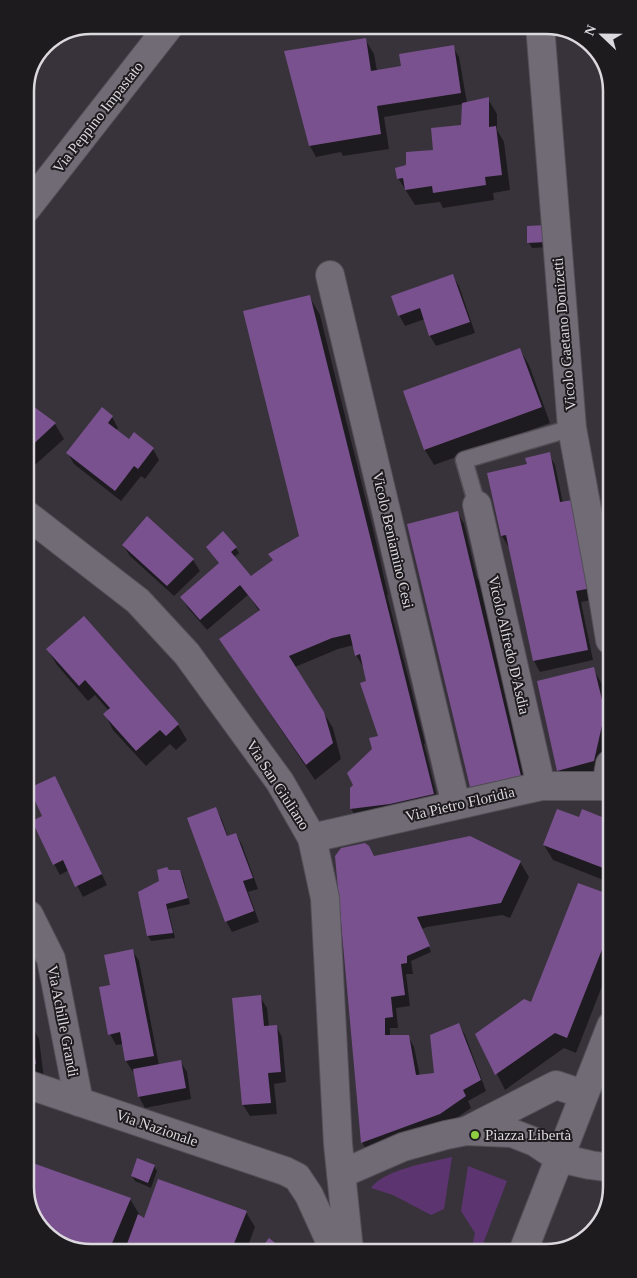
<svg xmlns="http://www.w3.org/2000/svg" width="637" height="1278" viewBox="0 0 637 1278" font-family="Georgia,serif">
	<rect width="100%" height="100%" fill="#38333b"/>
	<!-- green -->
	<path fill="#5c346f" d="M 452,1157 L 444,1209 L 431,1215 L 393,1195 L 371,1188 C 383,1170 430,1162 452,1157 Z
		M 468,1166 L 507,1181 L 481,1249 L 475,1249 L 472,1246 L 475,1233 L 461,1211 Z"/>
	<!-- shadow -->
	<path fill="#0007" d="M 365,39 L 374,54 L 377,71 L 403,67 L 453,47 L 459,57 L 467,103 L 488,99 L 497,114 L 497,130 L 504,142 L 510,190 L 493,193 L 494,200 L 443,208 L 440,202 L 415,205 L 398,178 L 407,166 L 434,151 L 463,126 L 463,104 L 384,117 L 389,149 L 343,156 L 341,152 L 316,157 L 310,146 L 286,52 Z
		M 528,227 L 549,247 L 532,248 L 529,243 Z
		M 608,272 L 608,295 L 606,291 Z
		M 453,276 L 459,286 L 475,333 L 436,346 L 430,336 L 425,319 L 405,326 L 399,315 Z
		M 309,296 L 320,315 L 373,529 L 388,595 L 387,595 L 425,743 L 424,744 L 439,805 L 358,820 L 351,809 L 351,788 L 354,785 L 380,737 L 365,670 L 356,655 L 354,645 L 338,649 L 295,667 L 333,728 L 341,759 L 315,780 L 230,654 L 260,612 L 248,595 L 207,630 L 188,608 L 182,598 L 220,564 L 207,548 L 236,548 L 239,553 L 234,557 L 251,578 L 274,561 L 300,537 Z
		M 520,350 L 529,365 L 550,423 L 434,465 L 425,450 L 404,392 Z
		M 26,403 L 55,424 L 64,439 L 27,472 Z
		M 112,417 L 118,428 L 116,431 L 129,440 L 134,434 L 153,449 L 159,460 L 145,479 L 141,476 L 121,501 L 74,464 L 68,454 Z
		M 549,454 L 555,465 L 563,503 L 597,599 L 581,602 L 593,660 L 540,672 L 534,661 L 510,546 L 508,546 L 502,536 Z
		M 458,513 L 464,524 L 477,578 L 480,582 L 529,792 L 480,802 L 471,787 L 408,525 Z
		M 147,518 L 193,560 L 200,571 L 174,596 L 130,556 L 123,545 Z
		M 27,576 L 33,585 L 27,592 Z
		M 48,650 L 178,725 L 187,740 L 176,750 L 170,744 L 146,766 L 113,730 L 105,714 L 109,711 L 95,695 L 88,701 L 57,665 Z
		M 593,669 L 602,684 L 610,716 L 610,742 L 603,776 L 567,786 L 558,771 L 538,682 Z
		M 55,777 L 107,885 L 83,897 L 69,870 L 60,875 L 54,864 L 44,817 Z
		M 607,808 L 610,809 L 611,883 L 553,860 L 544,845 L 580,819 L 602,819 Z
		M 216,809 L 222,820 L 228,837 L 236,834 L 242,845 L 258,889 L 248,892 L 259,922 L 232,932 L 226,921 Z
		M 374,858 L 520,862 L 529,877 L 510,918 L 502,915 L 427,927 L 422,929 L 431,952 L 411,961 L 413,974 L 406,974 L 410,1006 L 396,1008 L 398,1028 L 390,1028 L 390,1036 L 408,1036 L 414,1047 L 420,1076 L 435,1074 L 458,1024 L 465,1035 L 486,1091 L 468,1101 L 471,1108 L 446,1125 L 368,1153 L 362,1142 Z
		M 180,871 L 183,877 L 190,904 L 168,909 L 175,938 L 151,941 L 148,936 L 161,881 L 169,872 Z
		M 611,897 L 611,963 L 576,1053 L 564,1048 L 505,1090 L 477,1034 L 532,1003 Z
		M 132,950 L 139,961 L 159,1065 L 180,1061 L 187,1072 L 191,1099 L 145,1108 L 139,1097 L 134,1071 L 133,1072 L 126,1061 L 123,1044 L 116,1045 L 110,1034 L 111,986 Z
		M 260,997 L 267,1008 L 269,1027 L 276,1026 L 282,1037 L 286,1082 L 274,1084 L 277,1114 L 250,1116 L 243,1105 L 234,999 Z
		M 29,1021 L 39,1039 L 44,1078 L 29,1073 Z
		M 30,1163 L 130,1199 L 141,1217 L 144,1219 L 246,1212 L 255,1227 L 246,1251 L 86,1253 L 51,1240 L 30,1212 Z
		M 154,1166 L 157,1171 L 151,1188 L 135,1181 L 132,1176 Z"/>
	<!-- building -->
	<path fill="#79518e" d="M 366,38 L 371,71 L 401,66 L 399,54 L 454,45 L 461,93 L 377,106 L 381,134 L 309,146 L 284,51 Z
		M 489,97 L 489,127 L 496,126 L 502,175 L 485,177 L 486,185 L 433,193 L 432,186 L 405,190 L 403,178 L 397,179 L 395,168 L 406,165 L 406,152 L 433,150 L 431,128 L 461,125 L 462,103 Z
		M 546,225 L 547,242 L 527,243 L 527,226 Z
		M 453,274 L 470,322 L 429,336 L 420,308 L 398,316 L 391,296 Z
		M 310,295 L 434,794 L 390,804 L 350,809 L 350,788 L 353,785 L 347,773 L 372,749 L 369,738 L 378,736 L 360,683 L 366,681 L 360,654 L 355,656 L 350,634 L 332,638 L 289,656 L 324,712 L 333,743 L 306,765 L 219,639 L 260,610 L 240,585 L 200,620 L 180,597 L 219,563 L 206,547 L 223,531 L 237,547 L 231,552 L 251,576 L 273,560 L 268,554 L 299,536 L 243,311 Z
		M 520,348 L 542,407 L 424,450 L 403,391 Z
		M 26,401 L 56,423 L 27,450 Z
		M 102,407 L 113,416 L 108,423 L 129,439 L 134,432 L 154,448 L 138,469 L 134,466 L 115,491 L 66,453 Z
		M 550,452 L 560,502 L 573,500 L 592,588 L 576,591 L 588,650 L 533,661 L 506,535 L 501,536 L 487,473 L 527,464 L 525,458 Z
		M 458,511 L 521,776 L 470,787 L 407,524 Z
		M 147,516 L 194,559 L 167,586 L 122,545 Z
		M 84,616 L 179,724 L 166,736 L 160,730 L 136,751 L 103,714 L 110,708 L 85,680 L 79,686 L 46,649 Z
		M 594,667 L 605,712 L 594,761 L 557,771 L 537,681 Z
		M 55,776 L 102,874 L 75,887 L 63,860 L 53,865 L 32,821 L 42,816 L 29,788 Z
		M 606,806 L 610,808 L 611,871 L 543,845 L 557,809 L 579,817 L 582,809 L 602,817 Z
		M 216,807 L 227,836 L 236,833 L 253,878 L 243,881 L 254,911 L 225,922 L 187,818 Z
		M 470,836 L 521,861 L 501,903 L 417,917 L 430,946 L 407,956 L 407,963 L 401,964 L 405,995 L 391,997 L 393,1017 L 385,1018 L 385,1035 L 409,1035 L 416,1075 L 434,1073 L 430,1035 L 459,1023 L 481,1080 L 463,1090 L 466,1096 L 440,1114 L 361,1143 L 335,856 L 341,848 L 365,843 L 369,846 L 374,856 Z
		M 167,867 L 169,870 L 180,870 L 188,898 L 166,904 L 173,933 L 147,936 L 138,892 L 159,881 L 157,870 Z
		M 578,883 L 611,895 L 611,927 L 567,1038 L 555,1033 L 495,1075 L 475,1034 L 524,999 L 531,1002 Z
		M 133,949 L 154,1056 L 125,1061 L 120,1032 L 108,1035 L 99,987 L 110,985 L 104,955 Z
		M 261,995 L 264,1026 L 277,1025 L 281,1072 L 268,1073 L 271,1103 L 242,1105 L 232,998 Z
		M 29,1021 L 30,1021 L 36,1064 L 29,1061 Z
		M 181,1060 L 186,1088 L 138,1097 L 133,1069 Z
		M 137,1158 L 155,1165 L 148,1183 L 131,1176 Z
		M 30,1162 L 131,1198 L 108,1253 L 86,1253 L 51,1240 L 30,1212 Z
		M 158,1179 L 247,1211 L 231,1251 L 211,1246 L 209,1252 L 124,1252 L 138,1214 L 144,1218 Z
		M 269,1238 L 285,1251 L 259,1251 Z"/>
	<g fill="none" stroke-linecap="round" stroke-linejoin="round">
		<defs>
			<path id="service" d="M 477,505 L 464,460 L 572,428"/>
			<path id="minor" d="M 540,25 L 572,428 L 601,585 L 610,640
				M 330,275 L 456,805
				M 477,505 L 541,786
				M 606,786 L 610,764
				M 312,838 L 541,786 L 606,786 L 610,788
				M 29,915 L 51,959 L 79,1102
				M 466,1131 L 556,1085 L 583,1094"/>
			<path id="tertiary" d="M 26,209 L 170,25
				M 27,515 L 138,601 L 187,654 L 280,782 L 312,838 L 325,898 L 338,1144 L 349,1250
				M 29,1085 L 285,1171 L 297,1177 L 309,1195 L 334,1250
				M 341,1174 L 403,1147 L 446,1135 L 466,1131 L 512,1133 L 535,1142 L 559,1158 L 590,1165 L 612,1168
				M 524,1249 L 611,1026"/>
		</defs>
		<!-- service casing -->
		<use href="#service" stroke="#544f57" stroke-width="19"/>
		<!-- minor casing -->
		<use href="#minor" stroke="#544f57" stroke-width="30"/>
		<!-- tertiary casing -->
		<use href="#tertiary" stroke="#544f57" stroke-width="30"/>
		<!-- service -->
		<use href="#service" stroke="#716b75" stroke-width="16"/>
		<!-- minor -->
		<use href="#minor" stroke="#716b75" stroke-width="28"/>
		<!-- tertiary -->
		<use href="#tertiary" stroke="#716b75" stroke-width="28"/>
	</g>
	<!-- markers -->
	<circle fill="#8fcd41" stroke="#1e1b1f" stroke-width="2" cx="475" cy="1135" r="5"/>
	<g text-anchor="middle" stroke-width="4" stroke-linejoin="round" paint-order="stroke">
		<!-- street labels -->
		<g font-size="15" fill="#dcd9de" stroke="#1e1b1f">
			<text transform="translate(98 117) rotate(-52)" y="5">Via Peppino Impastato</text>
			<text transform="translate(564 334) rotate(-95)" y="5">Vicolo Gaetano Donizetti</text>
			<text transform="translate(393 540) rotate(77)" y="5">Vicolo Beniamino Cesi</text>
			<text transform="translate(509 645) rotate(77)" y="5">Vicolo Alfredo D'Asdia</text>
			<text transform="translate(278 785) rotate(57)" y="5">Via San Giuliano</text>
			<text transform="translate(460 804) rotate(-13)" y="5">Via Pietro Floridia</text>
			<text transform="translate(63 1021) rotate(79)" y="5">Via Achille Grandi</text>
			<text transform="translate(157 1128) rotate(19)" y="5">Via Nazionale</text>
		</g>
		<!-- poi labels -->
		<g font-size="15" fill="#dcd9de" stroke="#1e1b1f" text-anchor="start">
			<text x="485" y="1140">Piazza Libertà</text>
		</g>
	</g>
	<!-- crop -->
	<path d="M0 0H637V1278H0ZM91 34H546A57 57 0 0 1 603 91V1187A57 57 0 0 1 546 1244H91A57 57 0 0 1 34 1187V91A57 57 0 0 1 91 34Z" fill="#1e1b1f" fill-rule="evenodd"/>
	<path fill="none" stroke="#dcd9de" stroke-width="2.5" d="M91 34H546A57 57 0 0 1 603 91V1187A57 57 0 0 1 546 1244H91A57 57 0 0 1 34 1187V91A57 57 0 0 1 91 34Z"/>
	<!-- north arrow -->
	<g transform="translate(602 35) rotate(292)" stroke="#1e1b1f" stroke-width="4" paint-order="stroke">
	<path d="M0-4L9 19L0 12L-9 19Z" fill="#dcd9de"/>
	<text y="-8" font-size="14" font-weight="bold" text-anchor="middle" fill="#dcd9de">N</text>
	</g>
</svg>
